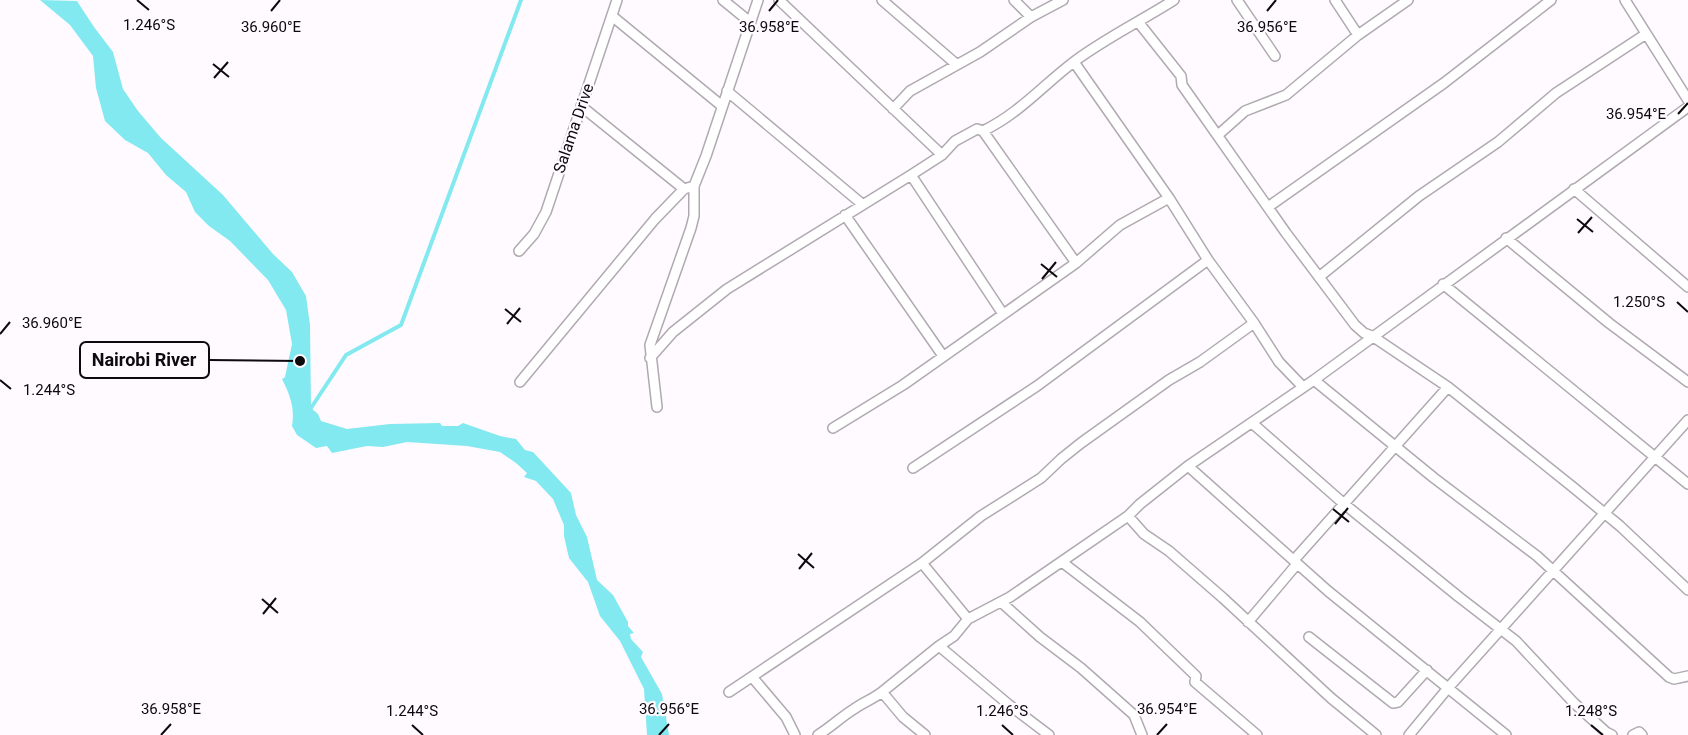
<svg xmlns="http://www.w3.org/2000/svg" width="1688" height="735" viewBox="0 0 1688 735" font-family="Roboto,sans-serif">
	<rect width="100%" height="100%" fill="#fffaff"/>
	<!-- water -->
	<path fill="#81e9ef" d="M 40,0 L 77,1 L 94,27 L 113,52 L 123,89 L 138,111 L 161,138 L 223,195 L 273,254 L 292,272 L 306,296 L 310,325 L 311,408 L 318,414 L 321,421 L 347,429 L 390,424 L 440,423 L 442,426 L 458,426 L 463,423 L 500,436 L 516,439 L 525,450 L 533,452 L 571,493 L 576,515 L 587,537 L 597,580 L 613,595 L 628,622 L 628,626 L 634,633 L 630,634 L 631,639 L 643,652 L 641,657 L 662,694 L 669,735 L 647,735 L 644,689 L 620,641 L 600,616 L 588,582 L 569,558 L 564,536 L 564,525 L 553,499 L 536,481 L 524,477 L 527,473 L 516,463 L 500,452 L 467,446 L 407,442 L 383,447 L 367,446 L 332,453 L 327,446 L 316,448 L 297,435 L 292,426 C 295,408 290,395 282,379 L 285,377 L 292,344 L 286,310 L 268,280 L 230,241 L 209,226 L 195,212 L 186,192 L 166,175 L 148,153 L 125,140 L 105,121 L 96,88 L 93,56 L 70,25 Z"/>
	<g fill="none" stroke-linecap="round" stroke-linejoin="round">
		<!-- stream -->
		<path stroke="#81e9ef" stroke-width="4" d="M 309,411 L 346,355 L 401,325 L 521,0"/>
		<defs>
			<path id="street" d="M 723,0 L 750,22
				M 779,0 L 942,155
				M 882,0 L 956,64
				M 1014,0 L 1031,17
				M 1237,0 L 1275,56
				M 1335,0 L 1358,35
				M 1625,0 L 1688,100
				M 612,16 L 722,106
				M 1139,23 L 1181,76 L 1182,85 L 1286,233 L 1355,325 L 1364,333 L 1372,336 L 1448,387 L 1574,488 L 1620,526 L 1688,590
				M 1074,62 L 1169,198 L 1208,260 L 1254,323 L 1279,362 L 1303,387
				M 727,91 L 862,204
				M 581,106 L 684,189
				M 893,109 L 910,91 L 980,52 L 1031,17 L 1063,0
				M 983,131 L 1076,263
				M 1218,135 L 1245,111 L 1286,95 L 1358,35 L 1408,0
				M 911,175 L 1003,314
				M 1574,189 L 1688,287
				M 1268,207 L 1444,83 L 1551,0
				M 845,215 L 943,356
				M 1506,238 L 1609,323 L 1688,382
				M 519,251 L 534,234 L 546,212 L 617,0
				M 1319,277 L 1419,196 L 1498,142 L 1556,93 L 1646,34
				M 1443,284 L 1688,484
				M 650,358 L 673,332 L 727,289 L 911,175 L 942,155 L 955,141 L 977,129 L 983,131 C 1020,113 1043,85 1075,61 C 1106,38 1141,21 1174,0
				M 1314,380 L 1434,478 L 1537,556 L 1669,677 L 1674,679 L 1688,676
				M 520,382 L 655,219 L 684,189 L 694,186 L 706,156 L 758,0
				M 657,407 L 650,345 L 691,228 L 694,216 L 694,186
				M 1252,423 L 1343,503 L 1459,597 L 1516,641 L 1574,703 L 1606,732 L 1612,735
				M 833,428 L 903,385 L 1076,263 L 1120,225 L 1169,198
				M 1188,466 L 1328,591 L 1506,735
				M 913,468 L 1037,386 L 1208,260
				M 1128,516 L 1144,534 L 1169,551 L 1223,598 L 1331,698 L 1376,735
				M 1294,560 L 1448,387
				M 1062,562 L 1140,622 L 1196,676 L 1195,682 L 1257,735
				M 922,563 L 968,619 L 954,636 L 939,646 L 1008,704 L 1049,735
				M 1001,602 L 1040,637 L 1081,668 L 1134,715 L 1142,735
				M 968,619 L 1010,597 L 1128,516 L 1140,504 L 1188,466 L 1314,380 L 1688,107
				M 1248,622 L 1297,564
				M 1309,637 L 1393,703 L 1398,702 L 1427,670
				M 753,678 L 786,717 L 795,735
				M 729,692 L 922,563 L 981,516 L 1041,478 L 1061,459 L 1081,443 L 1169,380 L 1200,362 L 1254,323
				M 882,692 L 939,646
				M 818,735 C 831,727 841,717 854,709 C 864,702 873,699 882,692 L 903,717 L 925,735
				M 1409,735 L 1448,688 L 1688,420
				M 1633,735 L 1639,732 L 1642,735"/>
		</defs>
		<!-- street casing -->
		<use href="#street" stroke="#b0aab0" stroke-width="12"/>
		<!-- street -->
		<use href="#street" stroke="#fff" stroke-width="9"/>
	</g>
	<!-- ticks -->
	<path fill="none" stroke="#0c0a0c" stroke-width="2" d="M 137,0 L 149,10M 271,11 L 280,0M 769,11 L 778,0M 1267,11 L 1276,0M 213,64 L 229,77M 214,78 L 228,62M 1678,114 L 1688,103M 1577,219 L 1593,232M 1578,233 L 1592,217M 1041,264 L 1057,277M 1042,279 L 1056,262M 1677,302 L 1688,312M 505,309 L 521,322M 507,324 L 520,308M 0,334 L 10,322M 0,380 L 11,389M 1333,509 L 1349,522M 1335,524 L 1348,508M 798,554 L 814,568M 799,569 L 812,553M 262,599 L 278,613M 263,614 L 276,598M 412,725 L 423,735M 1002,725 L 1013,735M 1591,725 L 1603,735M 161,735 L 171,724M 659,735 L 669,724M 1157,735 L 1167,724"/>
	<g text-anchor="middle" stroke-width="4.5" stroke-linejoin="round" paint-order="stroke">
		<!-- street labels -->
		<g font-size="16" fill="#0c0a0c" stroke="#fffaff">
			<text transform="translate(573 128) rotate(-71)" y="6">Salama Drive</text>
		</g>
	</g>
	<g font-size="15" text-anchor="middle" fill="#0c0a0c" stroke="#fffaff" stroke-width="4.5" stroke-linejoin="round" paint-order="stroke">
		<text x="149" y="30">1.246°S</text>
		<text x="271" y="32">36.960°E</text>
		<text x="769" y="32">36.958°E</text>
		<text x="1267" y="32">36.956°E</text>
		<text x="1636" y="119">36.954°E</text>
		<text x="1639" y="307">1.250°S</text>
		<text x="52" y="328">36.960°E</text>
		<text x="49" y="395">1.244°S</text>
		<text x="171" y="714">36.958°E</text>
		<text x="669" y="714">36.956°E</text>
		<text x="1167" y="714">36.954°E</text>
		<text x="412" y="716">1.244°S</text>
		<text x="1002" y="716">1.246°S</text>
		<text x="1591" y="716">1.248°S</text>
	</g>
	<!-- callouts -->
	<path fill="none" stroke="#0c0a0c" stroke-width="2" d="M300 361L209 360"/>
	<circle fill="#0c0a0c" stroke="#fffaff" stroke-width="2" cx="300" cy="361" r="6"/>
	<rect fill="#fffaff" stroke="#0c0a0c" stroke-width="2" x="80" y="342" width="129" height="36" rx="6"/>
	<g font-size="18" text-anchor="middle" font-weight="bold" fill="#0c0a0c">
		<text x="144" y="366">Nairobi River</text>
	</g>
</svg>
